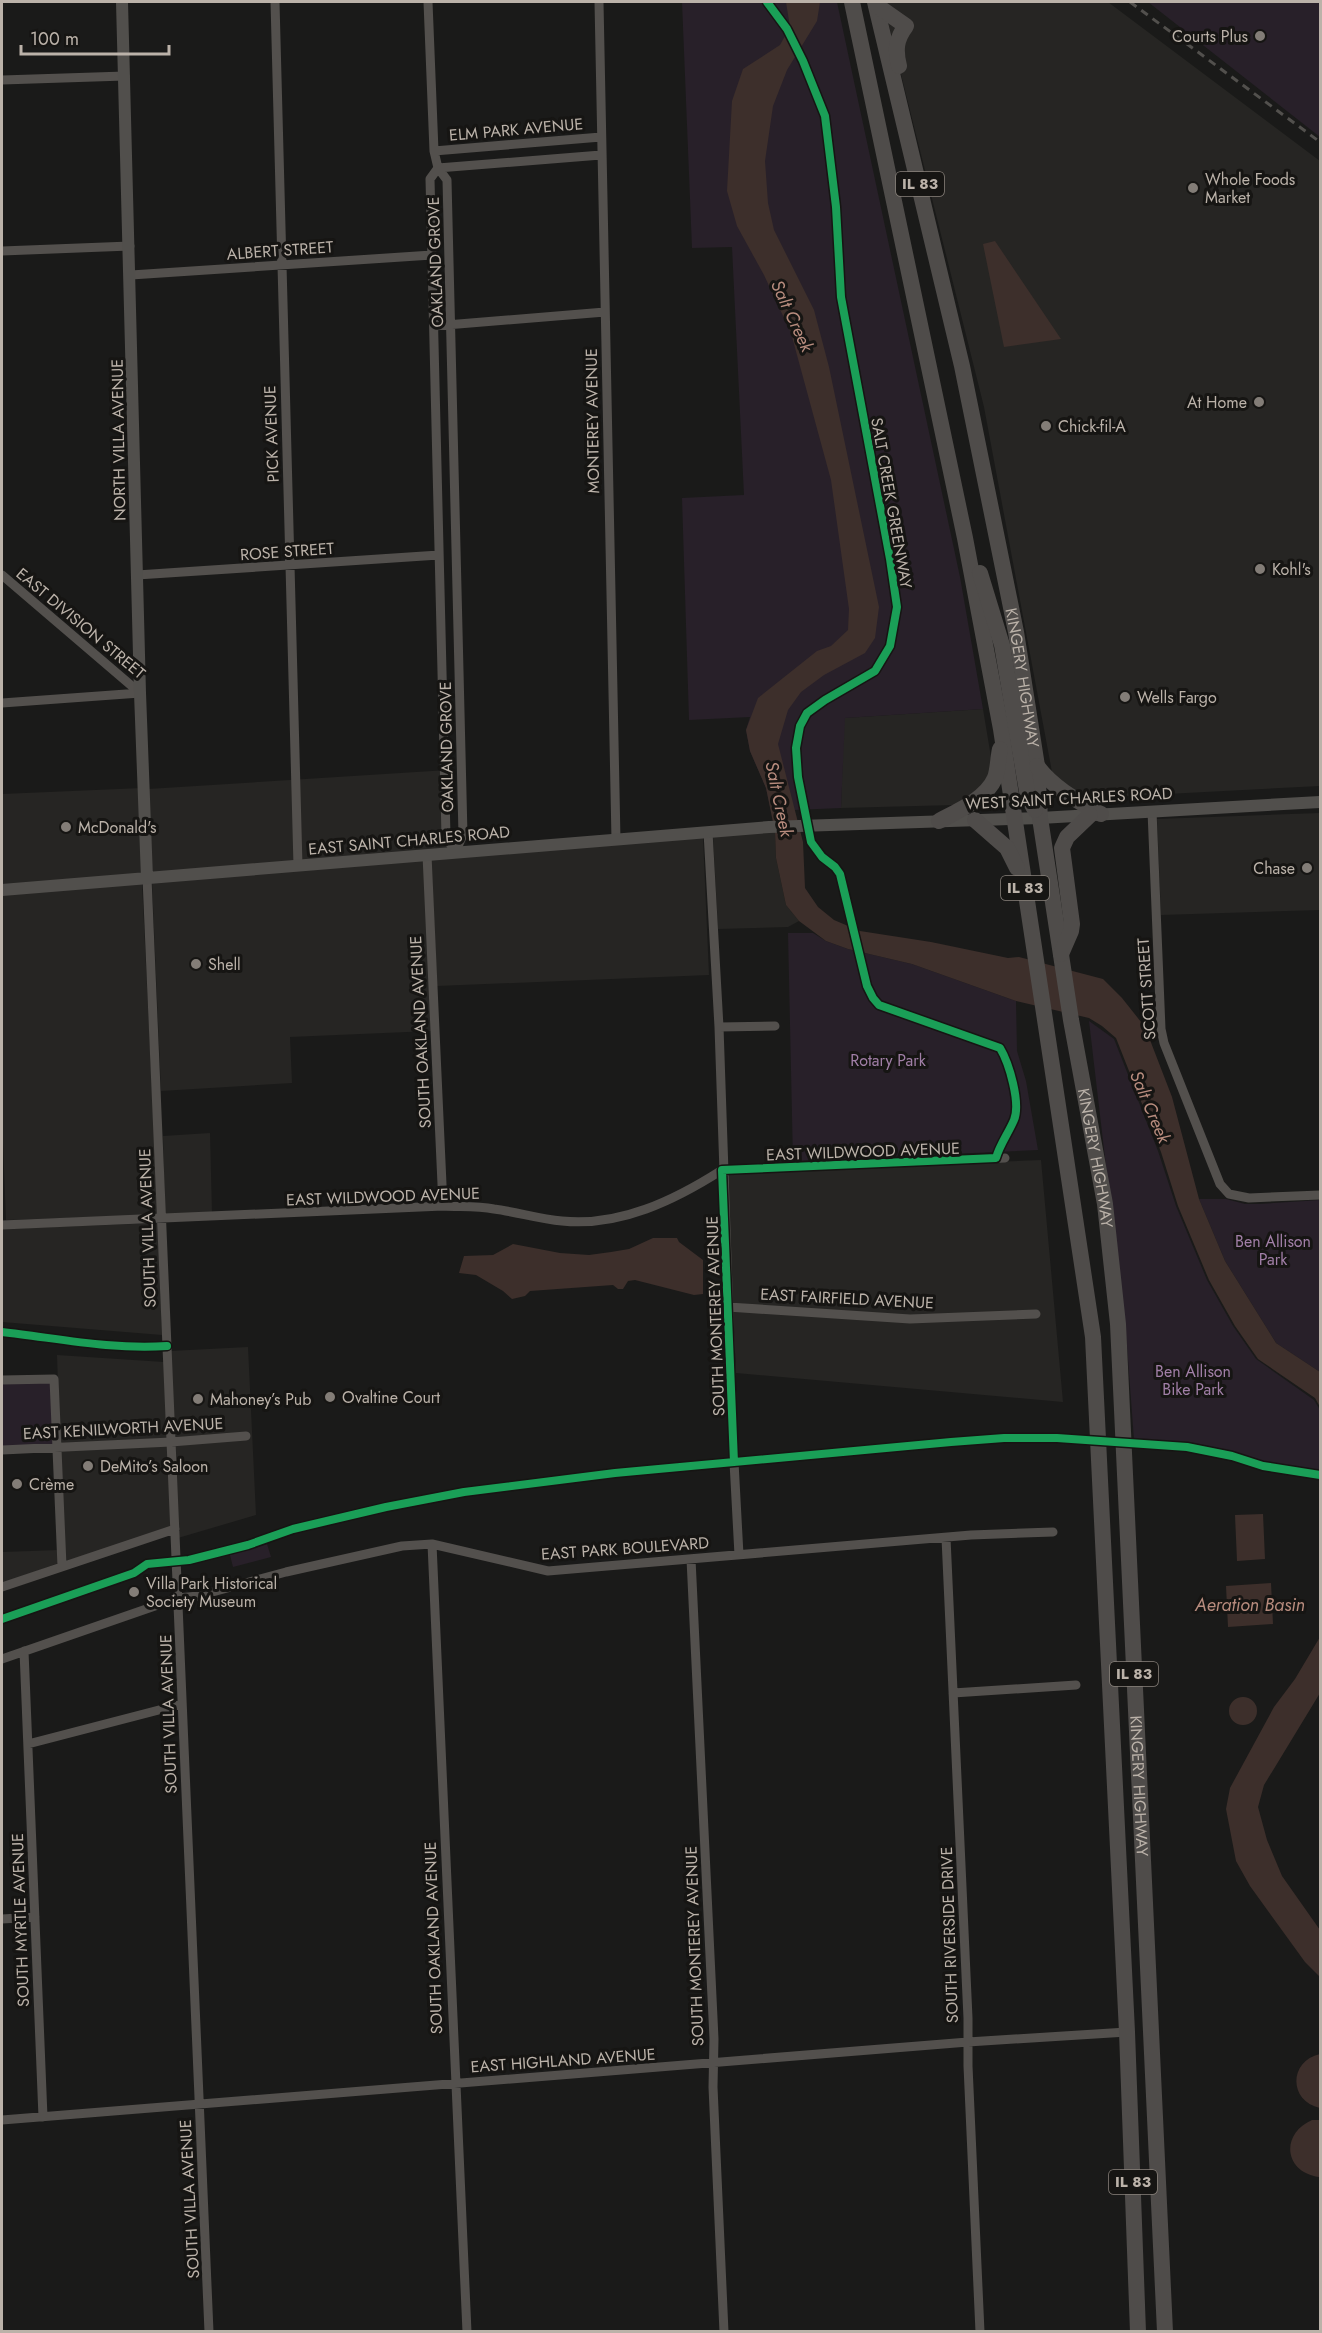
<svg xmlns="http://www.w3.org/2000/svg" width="1322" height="2333" viewBox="0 0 1322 2333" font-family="Jost,sans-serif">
	<rect width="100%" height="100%" fill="#1a1a19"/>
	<!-- built -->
	<path fill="#262523" d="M 883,2 L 1108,2 L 1320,161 L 1320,786 L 1091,798 L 1070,789 L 1052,772 L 984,407 Z
		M 983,709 L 992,763 L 991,778 L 981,788 L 955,805 L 841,808 L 844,718 Z
		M 448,770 L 451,849 L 151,874 L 148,789 Z
		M 142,788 L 144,875 L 2,886 L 2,794 Z
		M 1320,813 L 1320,910 L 1161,915 L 1157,819 Z
		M 775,832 L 776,858 L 786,905 L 799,921 L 788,927 L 718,929 L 713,836 Z
		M 703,837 L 709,975 L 437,986 L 431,859 Z
		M 424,859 L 431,1031 L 290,1037 L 292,1083 L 161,1091 L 152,882 Z
		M 142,883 L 158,1215 L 6,1220 L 2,1118 L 2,894 Z
		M 210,1133 L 212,1213 L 165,1215 L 163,1136 Z
		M 1041,1160 L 1063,1402 L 736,1373 L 726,1173 Z
		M 158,1223 L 162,1335 L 2,1322 L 2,1229 Z
		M 248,1347 L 256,1515 L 178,1538 L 170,1351 Z
		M 57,1355 L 164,1362 L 172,1527 L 64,1562 Z
		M 59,1550 L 59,1563 L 2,1584 L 2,1552 Z"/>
	<!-- green -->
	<path fill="#282029" d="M 682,2 L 837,2 L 960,577 L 983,709 L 845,718 L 841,808 L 771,811 L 766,788 L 750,751 L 746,730 L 750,717 L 689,720 L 682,498 L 744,495 L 732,247 L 692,248 Z
		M 1148,2 L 1320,2 L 1320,137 Z
		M 788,933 L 813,933 L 826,941 L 848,949 L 912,964 L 1016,1001 L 1017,1051 L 1026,1081 L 1038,1150 L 793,1161 Z
		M 1089,1021 L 1114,1039 L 1158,1151 L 1176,1206 L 1207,1280 L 1233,1326 L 1256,1359 L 1314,1400 L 1320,1410 L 1320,1472 L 1275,1465 L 1207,1447 L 1134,1440 L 1127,1346 Z
		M 1199,1199 L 1226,1199 L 1245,1204 L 1259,1204 L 1320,1200 L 1320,1372 L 1276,1343 L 1225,1261 Z
		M 51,1382 L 53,1445 L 2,1447 L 2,1383 Z
		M 267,1544 L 271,1557 L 233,1567 L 230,1555 Z"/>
	<!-- water -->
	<path fill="#3d2f2b" d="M 786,2 L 820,2 L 817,21 L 787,70 L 773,106 L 765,161 L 768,203 L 774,230 L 814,310 L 829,367 L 879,607 L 875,638 L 865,653 L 824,675 L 801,692 L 788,710 L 778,744 L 803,842 L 805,888 L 818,907 L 834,920 L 860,931 L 931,942 L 1008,958 L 1019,957 L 1103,979 L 1122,998 L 1145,1027 L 1172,1097 L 1199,1199 L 1225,1261 L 1276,1343 L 1320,1372 L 1320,1407 L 1315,1398 L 1258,1359 L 1235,1326 L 1209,1280 L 1178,1206 L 1161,1152 L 1116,1038 L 1102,1026 L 1089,1018 L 1016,1001 L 912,964 L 848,949 L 826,941 L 799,921 L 786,905 L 776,858 L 775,832 L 766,788 L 750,751 L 746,730 L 758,698 L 817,651 L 831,646 L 848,630 L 849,609 L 831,480 L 791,333 L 764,275 L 737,226 L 727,191 L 732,101 L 743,69 L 780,45 L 790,27 Z
		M 995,241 L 1061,339 L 1004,347 L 983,244 Z
		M 653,1238 L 677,1238 L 679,1242 L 703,1260 L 703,1294 L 694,1295 L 635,1280 L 628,1281 L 623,1289 L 618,1289 L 613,1285 L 530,1291 L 525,1296 L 512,1299 L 503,1291 L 476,1275 L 459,1273 L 464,1256 L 493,1255 L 513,1244 L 560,1253 L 589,1255 L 611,1252 L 629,1249 Z
		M 1263,1514 L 1265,1559 L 1237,1561 L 1235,1515 Z
		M 1271,1583 L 1273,1624 L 1228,1627 L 1226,1586 Z
		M 1320,1637 L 1320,1693 L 1264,1785 L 1258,1807 L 1267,1840 L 1282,1876 L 1320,1930 L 1320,1977 L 1305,1962 L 1250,1886 L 1236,1861 L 1226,1809 L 1230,1788 L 1274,1707 L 1295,1679 Z
		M1229 1711a14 14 0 1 1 28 0a14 14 0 1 1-28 0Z
		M 1320,2054 L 1320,2108 C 1288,2101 1289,2061 1320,2054 Z
		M 1312,2120 L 1320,2120 L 1319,2177 C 1284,2172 1280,2134 1312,2120 Z"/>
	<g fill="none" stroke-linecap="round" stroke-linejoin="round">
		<!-- street -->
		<path stroke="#53504d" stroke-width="9" d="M 275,2 L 298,866
			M 428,2 L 434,151 L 438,168 L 447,180 L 463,835 L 455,853
			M 599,2 L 616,840
			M 2,80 L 125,76
			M 434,151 L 601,137
			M 438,168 L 430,179 L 446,836 L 455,853
			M 438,168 L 601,155
			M 2,251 L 130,246
			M 131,275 L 432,255
			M 434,326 L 605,312
			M 2,575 L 140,693
			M 137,575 L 439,555
			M 2,703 L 140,693
			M 1152,811 L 1161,1029 L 1164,1043 L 1220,1184 L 1229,1194 L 1249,1198 L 1320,1195
			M 708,832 L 719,1027 L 734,1462 L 739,1555
			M 427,855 L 443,1206
			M 147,878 L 209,2332
			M 719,1027 L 775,1026
			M 2,1225 L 443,1206 C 460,1207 477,1206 494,1209 C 517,1212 539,1219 562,1221 C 620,1227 675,1200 722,1170 L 1005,1158
			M 728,1307 L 910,1319 L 1036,1314
			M 2,1380 L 54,1379 L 62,1566
			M 2,1450 L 171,1442 L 246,1436
			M 946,1538 L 968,2018 L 968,2066 L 980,2332
			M 432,1544 L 467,2332
			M 691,1559 L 714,2039 L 713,2087 L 724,2332
			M 2,1587 L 175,1529
			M 24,1651 L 43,2117
			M 2,1659 L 178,1598 L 198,1596 L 286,1572 L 402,1546 L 432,1544 L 548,1571 L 971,1535 L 1053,1532
			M 953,1693 L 1076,1685
			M 28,1744 L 182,1704
			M 2,1919 L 35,1917
			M 2,2120 L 968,2042 L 1127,2032"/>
		<!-- secondary -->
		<path stroke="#514f4c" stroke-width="12" d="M 122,2 L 140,693 L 147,878
			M 2,890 L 769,827 L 1040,818 L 1320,802"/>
		<!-- highway -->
		<g stroke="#4f4c4a" stroke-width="16">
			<path d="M 852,2 L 965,538 L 1001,729 L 1093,1337 L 1127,2032 L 1138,2332"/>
			<path id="s1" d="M 875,2 L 962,366 L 1016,632 L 1037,766 L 1040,818 L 1071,1020 L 1105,1204 L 1118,1324 L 1165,2332"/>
			<path d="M 876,5 L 906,26 C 896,39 895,50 899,66"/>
			<path d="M 980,573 L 1002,645 L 1028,797 L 1035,810"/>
			<path d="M 1037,766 C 1053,788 1078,801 1101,814"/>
			<path d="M 975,820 L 1007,848 L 1017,868"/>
			<path d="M 939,821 C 958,811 986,799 995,778 C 998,770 998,758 1000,749"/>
			<path d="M 1061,954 L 1071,931 L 1072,924 L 1062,848 L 1067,837 L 1090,815"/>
		</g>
		<!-- rail -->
		<path stroke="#52504d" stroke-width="3" stroke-dasharray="8 6" stroke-linecap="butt" d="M 1130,2 L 1320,142"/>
		<defs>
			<path id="cycleway" d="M 2,1332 C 56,1338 112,1350 167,1346
				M 734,1462 L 722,1170 L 996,1158 C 1000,1144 1008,1134 1014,1120 C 1021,1103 1009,1063 1000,1048 L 879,1005 L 873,998 L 867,986 L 840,874 L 835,867 L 822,857 L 811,842 L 798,777 L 796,748 L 800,726 L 807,713 L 825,700 L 875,671 L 890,646 L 897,607 L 890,559 L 841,297 L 836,207 L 825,116 L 803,61 L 787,29 L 767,2
				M 2,1619 L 134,1573 L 147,1564 L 189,1560 L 248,1545 L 293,1529 L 386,1507 L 464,1492 L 615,1473 L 951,1442 L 1004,1438 L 1057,1438 L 1187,1447 L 1232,1456 L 1263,1466 L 1320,1475"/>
		</defs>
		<!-- cycleway casing -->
		<use href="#cycleway" stroke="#161513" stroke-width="11"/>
		<!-- cycleway -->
		<use href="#cycleway" stroke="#1a9f57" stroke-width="8"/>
	</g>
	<!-- markers -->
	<g fill="#837d77" stroke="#161513" stroke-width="2">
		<circle cx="1260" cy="36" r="6"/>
		<circle cx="1193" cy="188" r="6"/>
		<circle cx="1259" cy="402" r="6"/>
		<circle cx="1046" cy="426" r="6"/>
		<circle cx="1260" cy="569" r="6"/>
		<circle cx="1125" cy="697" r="6"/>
		<circle cx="66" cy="827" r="6"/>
		<circle cx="1307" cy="868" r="6"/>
		<circle cx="196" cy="964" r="6"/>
		<circle cx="330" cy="1397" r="6"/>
		<circle cx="198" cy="1399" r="6"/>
		<circle cx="88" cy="1466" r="6"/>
		<circle cx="17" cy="1484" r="6"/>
		<circle cx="134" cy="1592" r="6"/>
	</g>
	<g text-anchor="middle" stroke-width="6" stroke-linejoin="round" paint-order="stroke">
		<!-- shield labels -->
		<g fill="#161513" stroke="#8a837c" stroke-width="1.5">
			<rect x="896" y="172" width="48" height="24" rx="4.5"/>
			<rect x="1001" y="876" width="48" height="24" rx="4.5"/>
			<rect x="1110" y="1662" width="48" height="24" rx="4.5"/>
			<rect x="1109" y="2170" width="48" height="24" rx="4.5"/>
		</g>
		<g font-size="15" font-weight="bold" fill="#bbb2a9">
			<text x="920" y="189">IL 83</text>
			<text x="1025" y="893">IL 83</text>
			<text x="1134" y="1679">IL 83</text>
			<text x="1133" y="2187">IL 83</text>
		</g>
		<!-- poi labels -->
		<g font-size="16" fill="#bbb2a9" stroke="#161513" text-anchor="start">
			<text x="1248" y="42" text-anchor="end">Courts Plus</text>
			<text x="1205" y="185">Whole Foods<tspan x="1205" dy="18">Market</tspan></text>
			<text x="1247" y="408" text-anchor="end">At Home</text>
			<text x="1058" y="432">Chick-fil-A</text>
			<text x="1272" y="575">Kohl's</text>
			<text x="1137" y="703">Wells Fargo</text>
			<text x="78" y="833">McDonald's</text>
			<text x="1295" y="874" text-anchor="end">Chase</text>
			<text x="208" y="970">Shell</text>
			<text x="342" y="1403">Ovaltine Court</text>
			<text x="210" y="1405">Mahoney’s Pub</text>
			<text x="100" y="1472">DeMito’s Saloon</text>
			<text x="29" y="1490">Crème</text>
			<text x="146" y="1589">Villa Park Historical<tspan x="146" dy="18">Society Museum</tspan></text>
		</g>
		<!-- street labels -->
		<g font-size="16" fill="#bbb2a9" stroke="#161513">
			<text transform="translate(516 129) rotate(-5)" y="6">ELM PARK AVENUE</text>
			<text transform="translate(280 250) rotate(-4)" y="6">ALBERT STREET</text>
			<text transform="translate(435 262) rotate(-92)" y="6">OAKLAND GROVE</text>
			<text transform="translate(592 421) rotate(-91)" y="6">MONTEREY AVENUE</text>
			<text transform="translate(271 434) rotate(-92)" y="6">PICK AVENUE</text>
			<text transform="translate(118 440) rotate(-91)" y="6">NORTH VILLA AVENUE</text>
			<text transform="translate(892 503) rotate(80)" y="6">SALT CREEK GREENWAY</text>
			<text transform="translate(287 551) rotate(-4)" y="6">ROSE STREET</text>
			<text transform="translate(81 623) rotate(40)" y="6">EAST DIVISION STREET</text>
			<text dy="6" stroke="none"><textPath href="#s1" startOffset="692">KINGERY HIGHWAY</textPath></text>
			<text transform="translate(446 747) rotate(-91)" y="6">OAKLAND GROVE</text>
			<text transform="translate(1069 798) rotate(-3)" y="6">WEST SAINT CHARLES ROAD</text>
			<text transform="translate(409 840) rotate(-5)" y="6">EAST SAINT CHARLES ROAD</text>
			<text transform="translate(1146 989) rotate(-94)" y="6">SCOTT STREET</text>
			<text transform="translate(420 1032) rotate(-93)" y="6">SOUTH OAKLAND AVENUE</text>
			<text transform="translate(863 1151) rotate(-2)" y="6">EAST WILDWOOD AVENUE</text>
			<text dy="6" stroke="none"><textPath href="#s1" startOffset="1178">KINGERY HIGHWAY</textPath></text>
			<text transform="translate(383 1196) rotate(-2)" y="6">EAST WILDWOOD AVENUE</text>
			<text transform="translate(147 1228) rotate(-92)" y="6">SOUTH VILLA AVENUE</text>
			<text transform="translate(847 1298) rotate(3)" y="6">EAST FAIRFIELD AVENUE</text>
			<text transform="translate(715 1316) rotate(-92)" y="6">SOUTH MONTEREY AVENUE</text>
			<text transform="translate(123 1428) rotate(-3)" y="6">EAST KENILWORTH AVENUE</text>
			<text transform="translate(625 1548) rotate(-4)" y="6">EAST PARK BOULEVARD</text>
			<text transform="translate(168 1714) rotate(-92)" y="6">SOUTH VILLA AVENUE</text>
			<text dy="6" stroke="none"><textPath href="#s1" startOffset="1808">KINGERY HIGHWAY</textPath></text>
			<text transform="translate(20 1920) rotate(-92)" y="6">SOUTH MYRTLE AVENUE</text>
			<text transform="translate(949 1935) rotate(-92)" y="6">SOUTH RIVERSIDE DRIVE</text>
			<text transform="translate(433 1938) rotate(-92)" y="6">SOUTH OAKLAND AVENUE</text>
			<text transform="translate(694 1946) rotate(-92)" y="6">SOUTH MONTEREY AVENUE</text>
			<text transform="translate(563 2060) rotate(-4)" y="6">EAST HIGHLAND AVENUE</text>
			<text transform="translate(189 2199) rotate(-93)" y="6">SOUTH VILLA AVENUE</text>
		</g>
		<!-- park labels -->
		<g font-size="16" fill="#a17fa7" stroke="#161513">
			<text x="888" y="1066">Rotary Park</text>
			<text x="1273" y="1247">Ben Allison<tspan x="1273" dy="18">Park</tspan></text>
			<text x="1193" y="1377">Ben Allison<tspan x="1193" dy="18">Bike Park</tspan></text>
		</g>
		<!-- water labels -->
		<g font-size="18" font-style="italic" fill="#b88c7e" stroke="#161513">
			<text transform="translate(792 316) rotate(65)" y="6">Salt Creek</text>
			<text transform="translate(779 799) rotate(78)" y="6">Salt Creek</text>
			<text transform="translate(1150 1107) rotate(67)" y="6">Salt Creek</text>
			<text x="1250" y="1611">Aeration Basin</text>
		</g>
	</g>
	<!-- border -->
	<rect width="1322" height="2333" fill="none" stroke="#bbb2a9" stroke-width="6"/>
	<!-- scale -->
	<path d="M21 45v9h148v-9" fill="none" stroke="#bbb2a9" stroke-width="3"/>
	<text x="30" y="45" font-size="18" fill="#bbb2a9" stroke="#161513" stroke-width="4.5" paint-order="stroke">100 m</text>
</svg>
